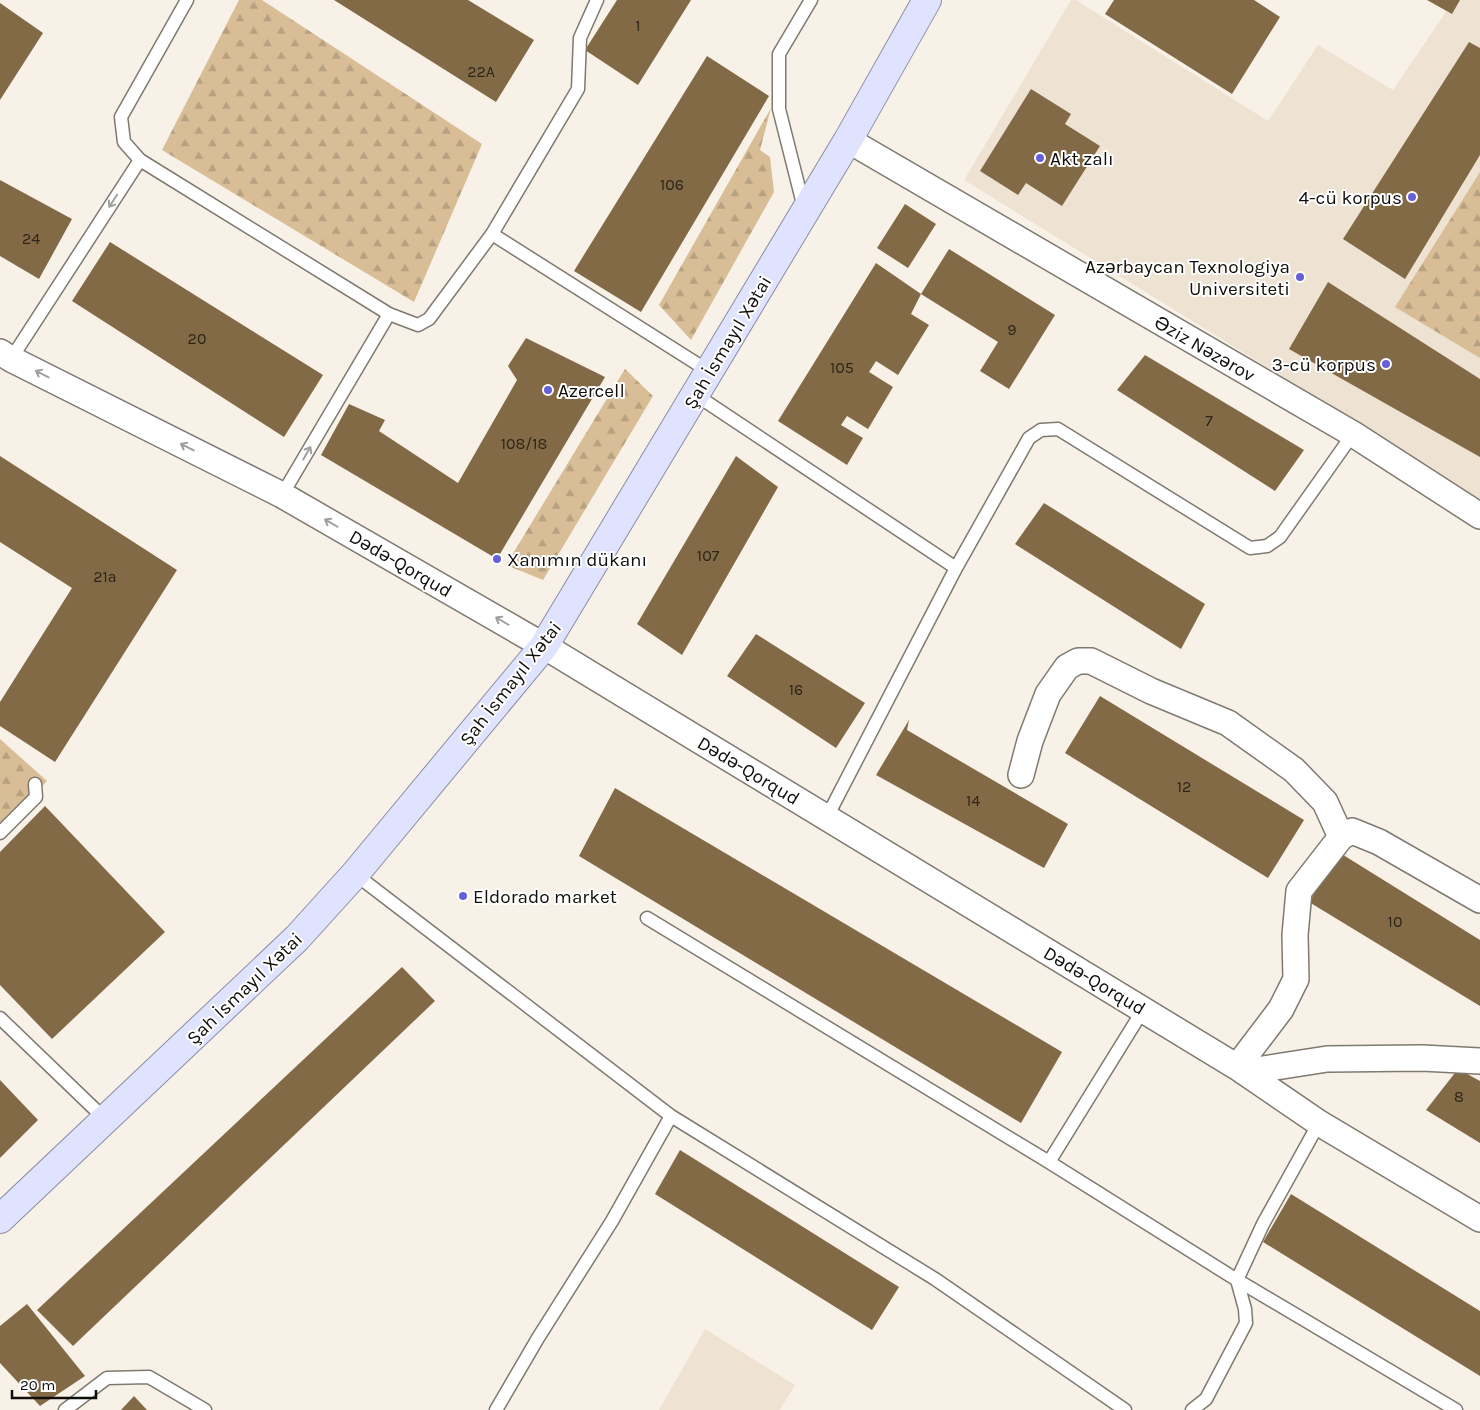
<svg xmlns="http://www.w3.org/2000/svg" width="1480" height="1410" viewBox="0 0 1480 1410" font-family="Karla,sans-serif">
	<defs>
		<pattern id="forest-firs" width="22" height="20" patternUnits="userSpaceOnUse" patternTransform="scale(1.25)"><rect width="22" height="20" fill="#d8bd96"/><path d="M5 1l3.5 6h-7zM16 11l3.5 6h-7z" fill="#b8a180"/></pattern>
	</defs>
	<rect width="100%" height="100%" fill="#f8f1e7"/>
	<!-- built -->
	<path fill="#eee3d3" d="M 1071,0 L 1076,0 L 1268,121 L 1318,45 L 1393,90 L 1454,0 L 1480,0 L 1480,504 L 1278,374 L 964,180 Z
		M 705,1329 L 795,1385 L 780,1410 L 659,1410 Z"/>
	<!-- forest -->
	<path fill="url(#forest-firs)" d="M 239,0 L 262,0 L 482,144 L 414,302 L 162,150 Z
		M 771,108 L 760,150 L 770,157 L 774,192 L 691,340 L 659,305 Z
		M 1480,172 L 1480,358 L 1395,307 Z
		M 625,369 L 653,396 L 543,580 L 506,565 Z
		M 0,739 L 47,781 L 0,830 Z"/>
	<!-- building -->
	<path fill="#836a46" d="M 334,0 L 468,0 L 534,40 L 496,102 Z
		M 617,0 L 691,0 L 638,85 L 585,50 Z
		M 1114,0 L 1254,0 L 1280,17 L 1232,94 L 1105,14 Z
		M 1427,0 L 1460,0 L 1452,14 Z
		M 0,3 L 43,33 L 0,100 Z
		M 1469,42 L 1480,48 L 1480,155 L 1405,279 L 1343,239 Z
		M 707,56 L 769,96 L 641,312 L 574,271 Z
		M 1031,89 L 1071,114 L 1065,124 L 1100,146 L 1062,206 L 1026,183 L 1018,195 L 980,171 Z
		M 0,180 L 72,219 L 39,279 L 0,256 Z
		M 905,204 L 936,224 L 908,268 L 877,248 Z
		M 110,242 L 323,375 L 284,437 L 72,301 Z
		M 949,249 L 1055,315 L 1009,389 L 980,371 L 998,342 L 921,294 Z
		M 876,263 L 921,294 L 911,314 L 929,325 L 898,375 L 876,361 L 869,372 L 893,387 L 868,429 L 847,416 L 841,425 L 863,438 L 847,465 L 778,421 Z
		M 1328,282 L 1480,379 L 1480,457 L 1289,349 Z
		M 526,338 L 605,377 L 497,559 L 321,455 L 349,404 L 385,420 L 379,431 L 458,483 L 517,380 L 508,366 Z
		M 1145,355 L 1304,450 L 1275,491 L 1117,390 Z
		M 0,456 L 177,570 L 55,762 L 0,726 L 0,702 L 72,588 L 0,542 Z
		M 736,456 L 778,487 L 682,655 L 637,624 Z
		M 1044,503 L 1205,604 L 1181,649 L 1015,544 Z
		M 756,634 L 865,703 L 836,748 L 727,676 Z
		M 1100,696 L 1304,820 L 1268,878 L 1065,753 Z
		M 909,720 L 907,730 L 1068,824 L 1044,868 L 876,775 Z
		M 615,788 L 1062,1052 L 1021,1123 L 579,856 Z
		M 45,806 L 165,932 L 52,1039 L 0,985 L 0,852 Z
		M 1340,853 L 1480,940 L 1480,1006 L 1309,902 Z
		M 402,967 L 435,1001 L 73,1346 L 37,1310 Z
		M 1458,1069 L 1480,1081 L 1480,1143 L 1426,1110 Z
		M 0,1080 L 38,1120 L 0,1158 Z
		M 680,1150 L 899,1287 L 872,1330 L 655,1194 Z
		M 1291,1194 L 1480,1311 L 1480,1376 L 1263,1242 Z
		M 27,1304 L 85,1376 L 40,1406 L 0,1363 L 0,1326 Z
		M 134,1396 L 147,1410 L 121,1410 Z"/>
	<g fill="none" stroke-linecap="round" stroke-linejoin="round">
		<defs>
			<path id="lane" d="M 187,0 L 121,117 L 124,142 L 140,160 L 389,314 L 418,325 L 429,319 L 492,234 L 578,89 L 580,38 L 597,0
				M 804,208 L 779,109 L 779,54 L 811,0
				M 492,234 L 710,372
				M 11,359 L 140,160
				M 696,395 L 956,568
				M 282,495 L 389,314
				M 827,817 L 956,568 L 1029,438 L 1041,430 L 1058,429 L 1250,548 L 1267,546 L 1280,537 L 1353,434
				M 0,833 L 36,797 L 35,784
				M 355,874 L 671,1116 L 935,1279 L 1125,1410
				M 647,918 L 1049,1162 L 1237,1280 L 1456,1410
				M 0,1018 L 106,1120
				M 1049,1162 L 1143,1010
				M 65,1410 L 107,1378 L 149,1377 L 205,1410
				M 496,1410 L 538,1338 L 612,1221 L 671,1116
				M 1192,1410 L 1206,1399 L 1246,1323 L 1245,1309 L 1237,1280 L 1263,1224 L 1319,1123"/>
			<path id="street" d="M 848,140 L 1353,434 L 1480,516
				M 0,352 L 11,359 L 282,495 L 544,646 L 1237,1067 L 1319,1123 L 1480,1219
				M 1021,775 L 1030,741 L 1048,694 L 1067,667 L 1078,661 L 1091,661 L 1151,691 L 1228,723 L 1294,770 L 1325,802 L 1341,837
				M 1237,1067 L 1281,1009 L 1296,979 L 1295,935 L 1299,891 L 1341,837 L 1352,831 L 1379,842 L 1480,900
				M 1244,1072 L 1327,1059 L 1422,1058 L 1480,1061"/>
			<path id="primary" d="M 0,1219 L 297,938 L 355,874 L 544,646 L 848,140 L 927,0"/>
		</defs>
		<!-- lane casing -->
		<use href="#lane" stroke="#7f7970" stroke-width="15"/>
		<!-- street casing -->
		<use href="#street" stroke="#7f7970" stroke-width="28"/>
		<!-- primary casing -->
		<use href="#primary" stroke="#8a8ca9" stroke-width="30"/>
		<!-- lane -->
		<use href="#lane" stroke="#fff" stroke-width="12"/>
		<!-- street -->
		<use href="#street" stroke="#fff" stroke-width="25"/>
		<!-- primary -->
		<use href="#primary" stroke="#e0e3fe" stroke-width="28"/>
	</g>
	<!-- one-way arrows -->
	<defs><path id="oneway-shaft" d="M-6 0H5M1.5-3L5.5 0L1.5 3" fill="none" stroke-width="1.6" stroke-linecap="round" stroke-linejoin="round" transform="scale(1.25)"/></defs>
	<g stroke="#9f9f9d">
		<use href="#oneway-shaft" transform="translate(113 201) rotate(123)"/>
		<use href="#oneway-shaft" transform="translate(42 374) rotate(-153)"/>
		<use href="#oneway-shaft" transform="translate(187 447) rotate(-153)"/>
		<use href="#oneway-shaft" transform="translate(307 453) rotate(-60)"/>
		<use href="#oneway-shaft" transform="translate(331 523) rotate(-150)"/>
		<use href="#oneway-shaft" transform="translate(502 621) rotate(-150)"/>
	</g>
	<!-- markers -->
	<g fill="#655fd8" stroke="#fff" stroke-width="2">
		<circle cx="1040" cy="158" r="5"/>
		<circle cx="1412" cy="197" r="5"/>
		<circle cx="1300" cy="277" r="5"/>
		<circle cx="1386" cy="364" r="5"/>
		<circle cx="548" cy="390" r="5"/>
		<circle cx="497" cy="559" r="5"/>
		<circle cx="463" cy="896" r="5"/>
	</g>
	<g text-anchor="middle" stroke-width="4" stroke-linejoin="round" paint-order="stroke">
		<!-- number labels -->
		<g font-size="16" fill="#2d2519">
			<text x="638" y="31">1</text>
			<text x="481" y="77">22A</text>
			<text x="672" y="190">106</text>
			<text x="31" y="244">24</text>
			<text x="1012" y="335">9</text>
			<text x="197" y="344">20</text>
			<text x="842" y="373">105</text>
			<text x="1209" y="426">7</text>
			<text x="524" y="449">108/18</text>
			<text x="708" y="561">107</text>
			<text x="105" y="582">21a</text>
			<text x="796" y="695">16</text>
			<text x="1184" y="792">12</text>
			<text x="973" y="806">14</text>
			<text x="1395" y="927">10</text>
			<text x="1459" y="1102">8</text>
		</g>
		<!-- poi labels -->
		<g font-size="19" fill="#100e0a" stroke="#fff" text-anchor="start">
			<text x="1050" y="165">Akt zalı</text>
			<text x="1402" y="204" text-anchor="end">4-cü korpus</text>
			<text x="1290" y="273" text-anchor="end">Azərbaycan Texnologiya<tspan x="1290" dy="22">Universiteti</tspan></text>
			<text x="1376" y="371" text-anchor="end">3-cü korpus</text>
			<text x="558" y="397">Azercell</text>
			<text x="507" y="566">Xanımın dükanı</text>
			<text x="473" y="903">Eldorado market</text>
		</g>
		<!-- street labels -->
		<g font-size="19" fill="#100e0a" stroke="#fff">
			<text transform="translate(727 342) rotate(-59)" y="7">Şah İsmayıl Xətai</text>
			<text transform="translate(1205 348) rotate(30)" y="7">Əziz Nəzərov</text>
			<text transform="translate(401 563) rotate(30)" y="7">Dədə-Qorqud</text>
			<text transform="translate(510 683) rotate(-52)" y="7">Şah İsmayıl Xətai</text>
			<text transform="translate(749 770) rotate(31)" y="7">Dədə-Qorqud</text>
			<text transform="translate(1095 980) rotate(31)" y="7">Dədə-Qorqud</text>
			<text transform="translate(244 988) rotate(-44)" y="7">Şah İsmayıl Xətai</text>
		</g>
	</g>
	<!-- scale -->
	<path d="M12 1390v8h84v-8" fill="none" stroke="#100e0a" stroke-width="2.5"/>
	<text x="20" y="1390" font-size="15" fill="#100e0a" stroke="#ffffff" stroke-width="4" paint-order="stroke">20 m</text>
</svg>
